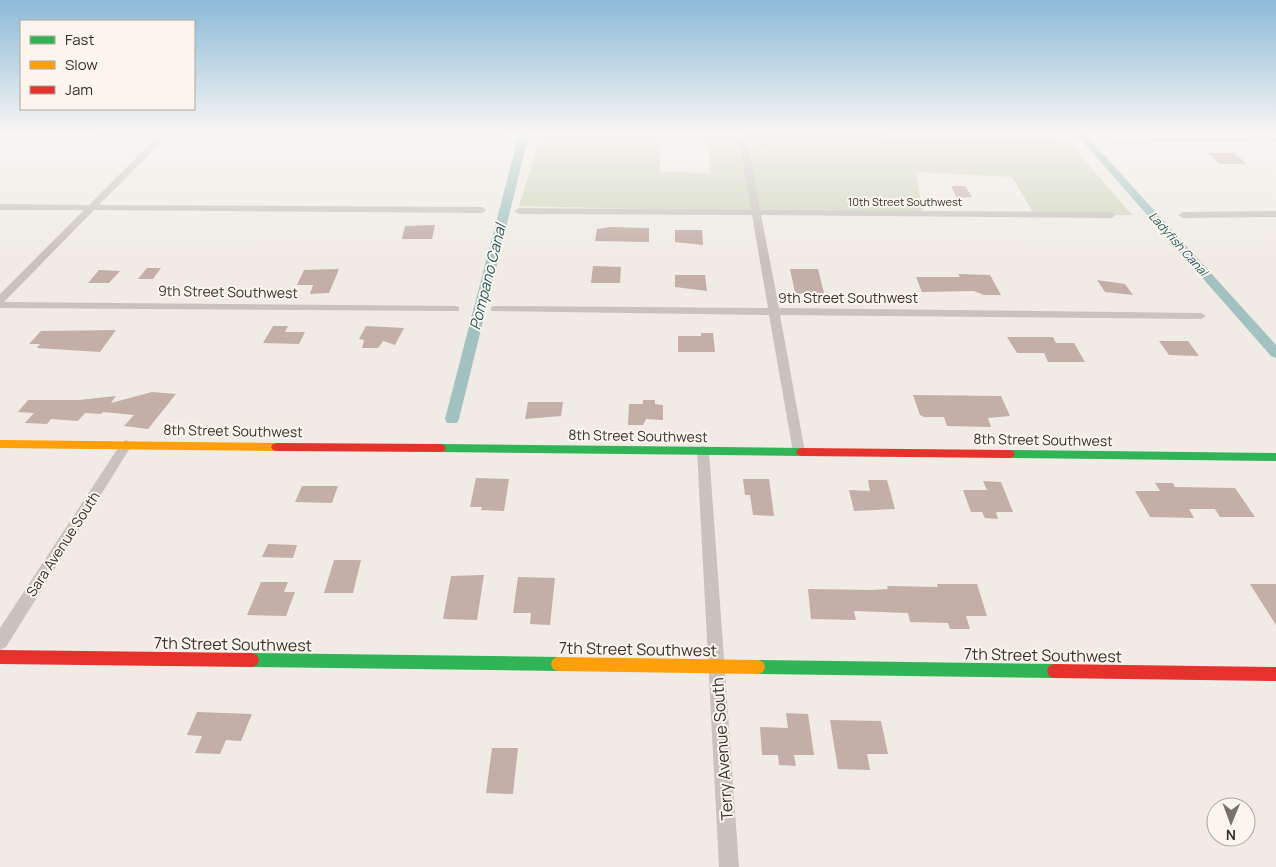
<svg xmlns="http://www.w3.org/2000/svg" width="1276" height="867" viewBox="0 0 1276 867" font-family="Manrope,sans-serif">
	<rect width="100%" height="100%" fill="#f0ebe5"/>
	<!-- green -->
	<path fill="#d1d6bf" d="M 743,134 L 887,134 L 890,139 L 1068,141 L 1132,215 L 1034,214 L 1012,177 L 916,172 L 923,216 L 519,206 L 541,135 L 660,137 L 660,172 L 711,173 L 708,139 L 743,140 Z"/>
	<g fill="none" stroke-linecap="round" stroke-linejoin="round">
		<!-- canal -->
		<path fill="#a1c2c1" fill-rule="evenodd" d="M 519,134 L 529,134 L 459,419 L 457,423 L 447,423 L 445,419 Z
			M 1076,134 L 1085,134 L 1276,345 L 1276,358 L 1271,356 Z"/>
	</g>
	<!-- building -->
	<path fill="#c3afa7" d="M 1208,153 L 1234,153 L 1247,164 L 1220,164 Z
		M 951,186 L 965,186 L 972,197 L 957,198 Z
		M 435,225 L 432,239 L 402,239 L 405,226 Z
		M 610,227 L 649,228 L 649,242 L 595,241 L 597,229 Z
		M 675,230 L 702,230 L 703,245 L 675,242 Z
		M 593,266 L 621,267 L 620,283 L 591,283 Z
		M 147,268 L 161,268 L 153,279 L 138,279 Z
		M 339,269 L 329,293 L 310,294 L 313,285 L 297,285 L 304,270 Z
		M 790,269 L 818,269 L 824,293 L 802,293 L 796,297 Z
		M 99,270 L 120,271 L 109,283 L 88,283 Z
		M 958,274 L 990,275 L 1001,295 L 984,295 L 974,291 L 922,292 L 916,277 L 960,277 Z
		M 675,275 L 705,275 L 707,291 L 675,287 Z
		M 1097,280 L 1125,284 L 1133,295 L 1105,292 Z
		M 273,326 L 288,326 L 285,332 L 305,332 L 299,344 L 263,343 Z
		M 366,326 L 404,328 L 395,345 L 383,341 L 378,348 L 362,348 L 364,340 L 359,339 Z
		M 116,330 L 100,352 L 37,348 L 40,344 L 29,344 L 41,331 Z
		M 701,333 L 713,333 L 715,352 L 678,352 L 678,336 L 701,336 Z
		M 1007,337 L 1053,337 L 1056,343 L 1074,343 L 1085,362 L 1048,362 L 1044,353 L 1017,353 Z
		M 1159,341 L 1188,341 L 1199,356 L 1169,355 Z
		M 152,392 L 176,394 L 148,429 L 124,426 L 134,415 L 103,412 L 101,414 L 85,413 L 78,421 L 51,419 L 47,424 L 25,423 L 34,413 L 18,412 L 28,400 L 79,400 L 116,396 L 111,403 Z
		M 913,395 L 1001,396 L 1010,416 L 988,418 L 991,427 L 947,426 L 944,417 L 924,417 L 920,415 Z
		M 643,400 L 655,400 L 655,404 L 663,405 L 663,420 L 646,419 L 643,425 L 628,425 L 629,404 L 643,404 Z
		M 528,402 L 563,402 L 561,416 L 525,419 Z
		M 476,478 L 509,479 L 504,511 L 481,510 L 482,507 L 470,507 Z
		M 743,479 L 769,479 L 774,516 L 753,515 L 750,495 L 745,495 Z
		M 868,480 L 887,480 L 895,509 L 854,511 L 849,490 L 870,491 Z
		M 983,481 L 1001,482 L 1013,512 L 996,512 L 998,519 L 985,518 L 982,512 L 971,512 L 963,490 L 987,490 Z
		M 1155,483 L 1173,483 L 1175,487 L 1235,488 L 1255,517 L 1220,517 L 1215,509 L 1189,509 L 1194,518 L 1150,517 L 1135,491 L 1160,491 Z
		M 302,486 L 338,486 L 332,503 L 295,502 Z
		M 268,544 L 297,545 L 293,558 L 262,557 Z
		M 334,560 L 361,560 L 353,593 L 324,593 Z
		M 484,575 L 477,620 L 443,619 L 451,576 Z
		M 518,577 L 555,578 L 550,625 L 530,624 L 531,613 L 513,613 Z
		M 261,582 L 288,582 L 284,592 L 295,592 L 286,616 L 247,615 Z
		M 937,584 L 977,584 L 987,616 L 966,616 L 970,629 L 950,629 L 948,623 L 910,622 L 908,613 L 854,611 L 856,620 L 811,619 L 808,589 L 871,590 L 888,589 L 887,586 L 938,587 Z
		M 1250,584 L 1276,584 L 1276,625 Z
		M 197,712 L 252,714 L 241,741 L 226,740 L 220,754 L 195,753 L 202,736 L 187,735 Z
		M 786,713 L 808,714 L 814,755 L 794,755 L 796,766 L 779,765 L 778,755 L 762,755 L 760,727 L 788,728 Z
		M 830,720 L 881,721 L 888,754 L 867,754 L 870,770 L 838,769 Z
		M 492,748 L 518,748 L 513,794 L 486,793 Z"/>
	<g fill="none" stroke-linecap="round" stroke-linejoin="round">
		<!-- street -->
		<path fill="#c9c3be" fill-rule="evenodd" d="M 93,134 L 468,134 L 504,135 L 508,137 L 504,139 L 166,137 L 99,205 L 482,207 L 486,210 L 482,213 L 94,210 L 4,302 L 455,306 L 459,307 L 459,311 L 0,308 L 0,294 L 84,210 L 0,210 L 0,204 L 89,205 L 157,137 L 97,136 Z
			M 738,134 L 746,134 L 746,136 L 1053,139 L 1057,141 L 1053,143 L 747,141 L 760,210 L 1111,212 L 1116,215 L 1111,218 L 761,215 L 779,308 L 1201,313 L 1206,316 L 1201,319 L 780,315 L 805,452 L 804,455 L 794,455 L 793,452 L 769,315 L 491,311 L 491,307 L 495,306 L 768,308 L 752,215 L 519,214 L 514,211 L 519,208 L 751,210 L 739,141 L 537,139 L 533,137 L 537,135 L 738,136 Z
			M 1276,137 L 1276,141 L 1116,143 L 1112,141 L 1116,139 Z
			M 1276,211 L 1276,217 L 1183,218 L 1178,215 L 1183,212 Z
			M 126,440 L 130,442 L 132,445 L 130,448 L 6,647 L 0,650 L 0,628 L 122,442 Z
			M 703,446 L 708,448 L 709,451 L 739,867 L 719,867 L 697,451 L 698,448 Z"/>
		<!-- fast -->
		<path fill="#30b455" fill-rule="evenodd" d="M 440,444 L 802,448 L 806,449 L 808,452 L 806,455 L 802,456 L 440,452 L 436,451 L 434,448 L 436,445 Z
			M 1009,450 L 1276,453 L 1276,461 L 1009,458 L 1005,457 L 1003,454 L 1005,451 Z
			M 252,653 L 558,657 L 563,659 L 565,664 L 563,669 L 558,671 L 252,667 L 247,665 L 245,660 L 247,655 Z
			M 758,660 L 1054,664 L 1059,666 L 1061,671 L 1059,676 L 1054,678 L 758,674 L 753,672 L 751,667 L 753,662 Z"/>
		<!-- slow -->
		<path fill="#ff9f0a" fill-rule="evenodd" d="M 0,440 L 277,443 L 281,444 L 283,447 L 281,450 L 277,451 L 0,448 Z
			M 558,657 L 758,660 L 763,662 L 765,667 L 763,672 L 758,674 L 558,671 L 553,669 L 551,664 L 553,659 Z"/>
		<!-- jam -->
		<path fill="#e5322d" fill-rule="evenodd" d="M 277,443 L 440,444 L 444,445 L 446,448 L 444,451 L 440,452 L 277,451 L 273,450 L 271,447 L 273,444 Z
			M 802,448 L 1009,450 L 1013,451 L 1015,454 L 1013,457 L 1009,458 L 802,456 L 798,455 L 796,452 L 798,449 Z
			M 0,650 L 252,653 L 257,655 L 259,660 L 257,665 L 252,667 L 0,664 Z
			M 1054,664 L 1276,667 L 1276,681 L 1054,678 L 1049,676 L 1047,671 L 1049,666 Z"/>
	</g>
	<!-- sky -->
	<linearGradient id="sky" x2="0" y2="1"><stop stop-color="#8bbad8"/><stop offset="0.52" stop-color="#f8f6f3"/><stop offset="1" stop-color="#f8f6f3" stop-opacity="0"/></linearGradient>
	<rect width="1276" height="256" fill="url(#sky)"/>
	<g text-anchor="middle" stroke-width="4" stroke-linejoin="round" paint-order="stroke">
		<!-- far-street labels -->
		<g font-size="11" fill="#3b302b" stroke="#fbf5ee">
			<text x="905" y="206">10th Street Southwest</text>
		</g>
		<!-- far-water labels -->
		<g font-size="12" font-style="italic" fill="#1f5a5e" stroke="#fbf5ee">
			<text transform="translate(1178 244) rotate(48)" y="4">Ladyfish Canal</text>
		</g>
		<!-- street labels -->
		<g font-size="14" fill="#3b302b" stroke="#fbf5ee">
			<text transform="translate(228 292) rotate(1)" y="5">9th Street Southwest</text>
			<text x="848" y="303">9th Street Southwest</text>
			<text transform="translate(233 431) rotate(1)" y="5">8th Street Southwest</text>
			<text transform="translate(638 436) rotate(1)" y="5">8th Street Southwest</text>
			<text transform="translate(1043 440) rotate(1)" y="5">8th Street Southwest</text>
			<text transform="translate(63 544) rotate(-57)" y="5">Sara Avenue South</text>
		</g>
		<!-- water labels -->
		<g font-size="15" font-style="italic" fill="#1f5a5e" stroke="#fbf5ee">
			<text transform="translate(488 277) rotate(-76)" y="5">Pompano Canal</text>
		</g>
		<!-- near-street labels -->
		<g font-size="16" fill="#3b302b" stroke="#fbf5ee">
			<text transform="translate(233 644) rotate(1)" y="6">7th Street Southwest</text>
			<text transform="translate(638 649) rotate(1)" y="6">7th Street Southwest</text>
			<text transform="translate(1043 655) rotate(1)" y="6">7th Street Southwest</text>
			<text transform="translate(722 749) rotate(-94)" y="6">Terry Avenue South</text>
		</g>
	</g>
	<!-- legend -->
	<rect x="20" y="20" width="175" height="90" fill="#fbf5ee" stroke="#aea6a0"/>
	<rect x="30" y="36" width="25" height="8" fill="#30b455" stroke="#aea6a0"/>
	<text x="65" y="45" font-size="15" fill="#3b302b">Fast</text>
	<rect x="30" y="61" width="25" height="8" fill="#ff9f0a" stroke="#aea6a0"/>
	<text x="65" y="70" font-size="15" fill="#3b302b">Slow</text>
	<rect x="30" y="86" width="25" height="8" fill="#e5322d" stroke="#aea6a0"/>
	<text x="65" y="95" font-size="15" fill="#3b302b">Jam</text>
	<!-- north arrow -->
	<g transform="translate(1231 822) rotate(181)"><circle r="24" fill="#fbf5ee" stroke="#aea6a0"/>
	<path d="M0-4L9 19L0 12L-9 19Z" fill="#7a716c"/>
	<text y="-8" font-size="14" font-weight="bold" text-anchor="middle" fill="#3b302b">N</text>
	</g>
</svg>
